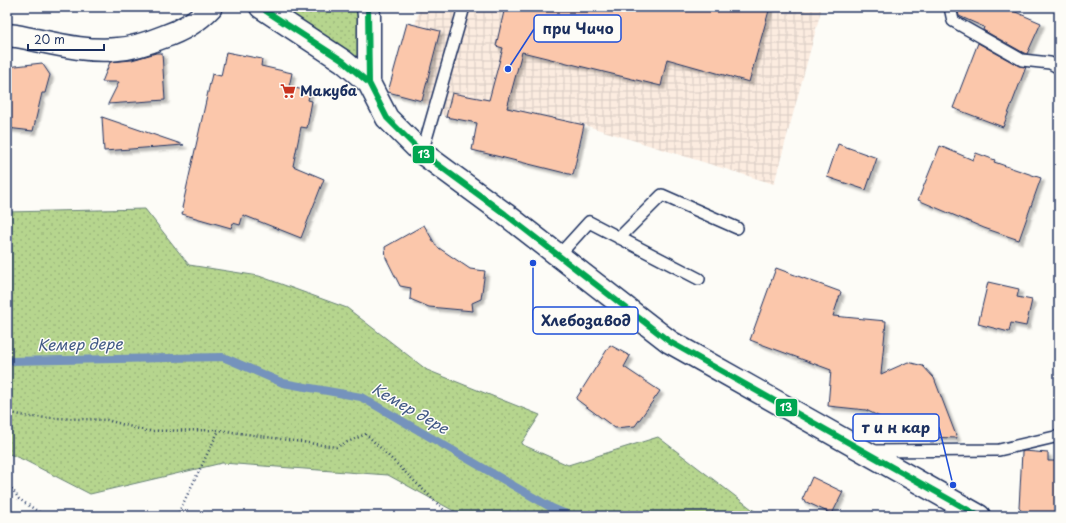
<svg xmlns="http://www.w3.org/2000/svg" width="1066" height="523" viewBox="0 0 1066 523" font-family="'Playpen Sans',sans-serif">
	<defs>
		<pattern id="industrial-grid" width="8" height="8" patternUnits="userSpaceOnUse"><rect width="8" height="8" fill="#fcece0"/><path d="M0 4h8M4 0v8" fill="none" stroke="#d7cbc3"/></pattern>
		<pattern id="grass-dots" width="8" height="8" patternUnits="userSpaceOnUse"><rect width="8" height="8" fill="#b6d58e"/><path d="M2 2h.1M6 6h.1" fill="none" stroke="#9cb77d" stroke-width="1.8" stroke-linecap="round"/></pattern>
		<filter id="shadow"><feDropShadow dx="3.5" dy="3.5" stdDeviation="1" flood-color="#0004"/></filter>
	</defs>
	<rect width="100%" height="100%" fill="#fdfcf7"/>
	<filter id="ink" filterUnits="userSpaceOnUse"><feTurbulence type="fractalNoise" baseFrequency=".025" numOctaves="2"/><feDisplacementMap in="SourceGraphic" scale="8" xChannelSelector="R" yChannelSelector="G"/><feConvolveMatrix kernelMatrix="1 2 1 2 8 2 1 2 1" color-interpolation-filters="sRGB"/></filter>
	<g filter="url(#ink)">
		<!-- industrial -->
		<path fill="url(#industrial-grid)" d="M 420,7 L 822,7 L 774,184 L 584,125 L 573,175 L 472,150 L 477,123 L 446,117 L 422,101 L 388,92 L 407,24 L 415,25 Z"/>
		<!-- grass -->
		<path fill="url(#grass-dots)" stroke="#688276" d="M 264,7 L 368,7 L 369,83 Z
			M 145,209 L 189,265 L 259,276 L 347,308 L 427,370 L 540,415 L 521,444 L 568,465 L 658,437 L 761,516 L 463,516 L 388,475 L 222,463 L 90,494 L 24,460 L 7,453 L 7,212 Z"/>
		<g fill="none" stroke-linecap="round" stroke-linejoin="round">
			<!-- stream -->
			<path stroke="#7593bc" stroke-width="8" d="M 7,361 L 223,357 L 283,383 L 361,397 L 552,508 L 571,516"/>
		</g>
		<!-- building -->
		<path fill="#fbc7ab" stroke="#1b2f5e" filter="url(#shadow)" d="M 505,7 L 770,7 L 749,82 L 667,59 L 661,86 L 522,52 L 507,108 L 584,125 L 573,175 L 472,150 L 477,123 L 446,117 L 452,93 L 489,100 L 503,48 L 496,46 Z
			M 957,7 L 1004,7 L 1041,23 L 1027,54 L 1024,53 L 983,30 L 984,27 L 959,16 Z
			M 407,23 L 440,31 L 422,101 L 388,92 Z
			M 978,43 L 1019,66 L 1026,67 L 1003,127 L 953,108 Z
			M 226,52 L 262,59 L 261,66 L 292,73 L 289,87 L 310,91 L 308,100 L 312,101 L 307,128 L 301,127 L 293,166 L 324,179 L 301,238 L 243,215 L 240,225 L 233,223 L 231,228 L 182,214 L 184,209 L 182,208 L 212,74 L 221,76 Z
			M 156,53 L 162,53 L 165,100 L 108,104 L 119,82 L 102,82 L 110,62 L 132,60 Z
			M 42,63 L 50,75 L 45,93 L 42,93 L 33,131 L 7,128 L 7,67 Z
			M 102,117 L 184,145 L 104,151 Z
			M 838,144 L 877,158 L 866,190 L 827,177 Z
			M 940,146 L 973,160 L 976,153 L 995,160 L 994,162 L 1041,178 L 1019,240 L 984,228 L 918,200 Z
			M 424,225 L 436,246 L 470,269 L 485,271 L 481,299 L 472,303 L 473,311 L 429,307 L 410,299 L 411,288 L 400,286 L 386,258 L 385,247 Z
			M 776,268 L 841,292 L 833,316 L 886,321 L 881,374 L 908,362 L 923,366 L 934,378 L 957,438 L 890,436 L 890,422 L 866,410 L 828,406 L 831,370 L 750,340 Z
			M 988,282 L 1019,289 L 1017,297 L 1032,300 L 1026,326 L 1011,323 L 1009,332 L 978,324 Z
			M 610,345 L 630,356 L 624,367 L 660,391 L 635,426 L 615,428 L 576,399 Z
			M 1024,451 L 1048,453 L 1048,461 L 1059,461 L 1059,516 L 1026,516 L 1019,508 L 1022,452 Z
			M 812,477 L 843,492 L 832,514 L 802,500 Z"/>
		<g fill="none" stroke-linecap="round" stroke-linejoin="round">
			<defs>
				<path id="lane" d="M 950,7 L 953,21 L 1022,60 L 1050,63 L 1059,68
					M 422,153 L 464,7
					M 619,238 L 662,195 L 737,228
					M 559,255 L 589,222 L 699,279
					M 871,451 L 999,450 L 1059,436"/>
				<path id="street" d="M 261,7 L 343,61 L 369,83 L 387,118 L 422,153 L 505,214 L 670,342 L 979,516
					M 368,7 L 369,16 L 369,83
					M 7,35 L 16,36 C 49,42 85,53 118,49 C 134,48 148,43 163,37 C 181,31 198,21 211,7"/>
			</defs>
			<!-- lane casing -->
			<use href="#lane" stroke="#1b2f5e" stroke-width="14"/>
			<!-- street casing -->
			<use href="#street" stroke="#1b2f5e" stroke-width="25"/>
			<!-- path -->
			<path stroke="#1b2f5e" stroke-width="2.5" stroke-dasharray="1 3" stroke-linecap="butt" d="M 7,412 L 30,417 L 107,420 L 146,431 L 219,430 L 336,447 L 366,434 L 450,516
				M 7,482 L 19,499 L 45,516
				M 177,516 L 219,430"/>
			<!-- lane -->
			<use href="#lane" stroke="#fdfcf7" stroke-width="11"/>
			<!-- street -->
			<use href="#street" stroke="#fdfcf7" stroke-width="22"/>
			<defs>
				<path id="bus-1" d="M 264,7 L 266,11 L 343,61 L 369,83 L 387,118 L 422,153 L 505,214 L 670,342 L 979,516
					M 368,7 L 369,83"/>
			</defs>
			<!-- bus-1 casing -->
			<use href="#bus-1" stroke="#fdfcf7" stroke-width="9"/>
			<!-- bus-1 -->
			<use href="#bus-1" stroke="#00a651" stroke-width="6"/>
		</g>
	</g>
	<!-- icons -->
	<defs>
		<symbol id="supermarket-bare" viewBox="-9 -9 18 18"><path d="M-6-5.5h2.5l.6 2H6L4.5 2H-2.5L-4.4-4H-6ZM-1.5 3.2a1.3 1.3 0 1 0 .1 0ZM3 3.2a1.3 1.3 0 1 0 .1 0Z" fill="#c8321e" stroke="#fdfcf7" stroke-width="2.5" paint-order="stroke"/></symbol>
	</defs>
	<g fill-rule="evenodd">
		<use href="#supermarket-bare" x="277" y="80" width="22" height="22"/>
	</g>
	<g text-anchor="middle" stroke-width="3" stroke-linejoin="round" paint-order="stroke">
		<!-- poi labels -->
		<g font-size="14" font-weight="bold" fill="#1b2f5e" stroke="#fdfcf7" text-anchor="start">
			<text x="300" y="96">Макуба</text>
		</g>
		<!-- water labels -->
		<g font-size="15" font-style="italic" fill="#405885" stroke="#fdfcf7">
			<text transform="translate(80 345) rotate(-1)" y="5">Кемер дере</text>
			<text transform="translate(410 409) rotate(30)" y="5">Кемер дере</text>
		</g>
	</g>
	<!-- callouts -->
	<path fill="none" stroke="#1d4ed8" stroke-width="1.5" d="M508 69L534 29M533 263L533 320M953 485L939 427"/>
	<g fill="#1d4ed8" stroke="#fdfcf7" stroke-width="1.5">
		<circle cx="508" cy="69" r="4"/>
		<circle cx="533" cy="263" r="4"/>
		<circle cx="953" cy="485" r="4"/>
	</g>
	<g fill="#fdfcf7" stroke="#1d4ed8" stroke-width="1.5">
		<rect x="534" y="15" width="87" height="27" rx="4"/>
		<rect x="533" y="307" width="105" height="27" rx="4"/>
		<rect x="853" y="414" width="86" height="27" rx="4"/>
	</g>
	<g font-size="15" text-anchor="middle" font-weight="bold" fill="#1b2f5e">
		<text x="578" y="34">при Чичо</text>
		<text x="586" y="326">Хлебозавод</text>
		<text x="896" y="433">т и н кар</text>
	</g>
	<g stroke="#fdfcf7" stroke-width="1.5">
		<rect x="412" y="145" width="23" height="19" rx="4" fill="#00a651"/>
		<rect x="775" y="398" width="23" height="19" rx="4" fill="#00a651"/>
	</g>
	<g font-size="11" text-anchor="middle" font-weight="bold" fill="#fff">
		<text x="424" y="158">13</text>
		<text x="786" y="411">13</text>
	</g>
	<!-- margin -->
	<rect width="1066" height="523" fill="none" stroke="#fdfcf7" stroke-width="24"/>
	<rect x="12" y="12" width="1042" height="499" fill="none" stroke="#1b2f5e" stroke-width="1.5" filter="url(#ink)"/>
	<!-- scale -->
	<path d="M28 44v6h76v-6" fill="none" stroke="#1b2f5e" stroke-width="2"/>
	<text x="34" y="44" font-size="12" fill="#1b2f5e" stroke="#fdfcf7" stroke-width="3" paint-order="stroke">20 m</text>
</svg>
